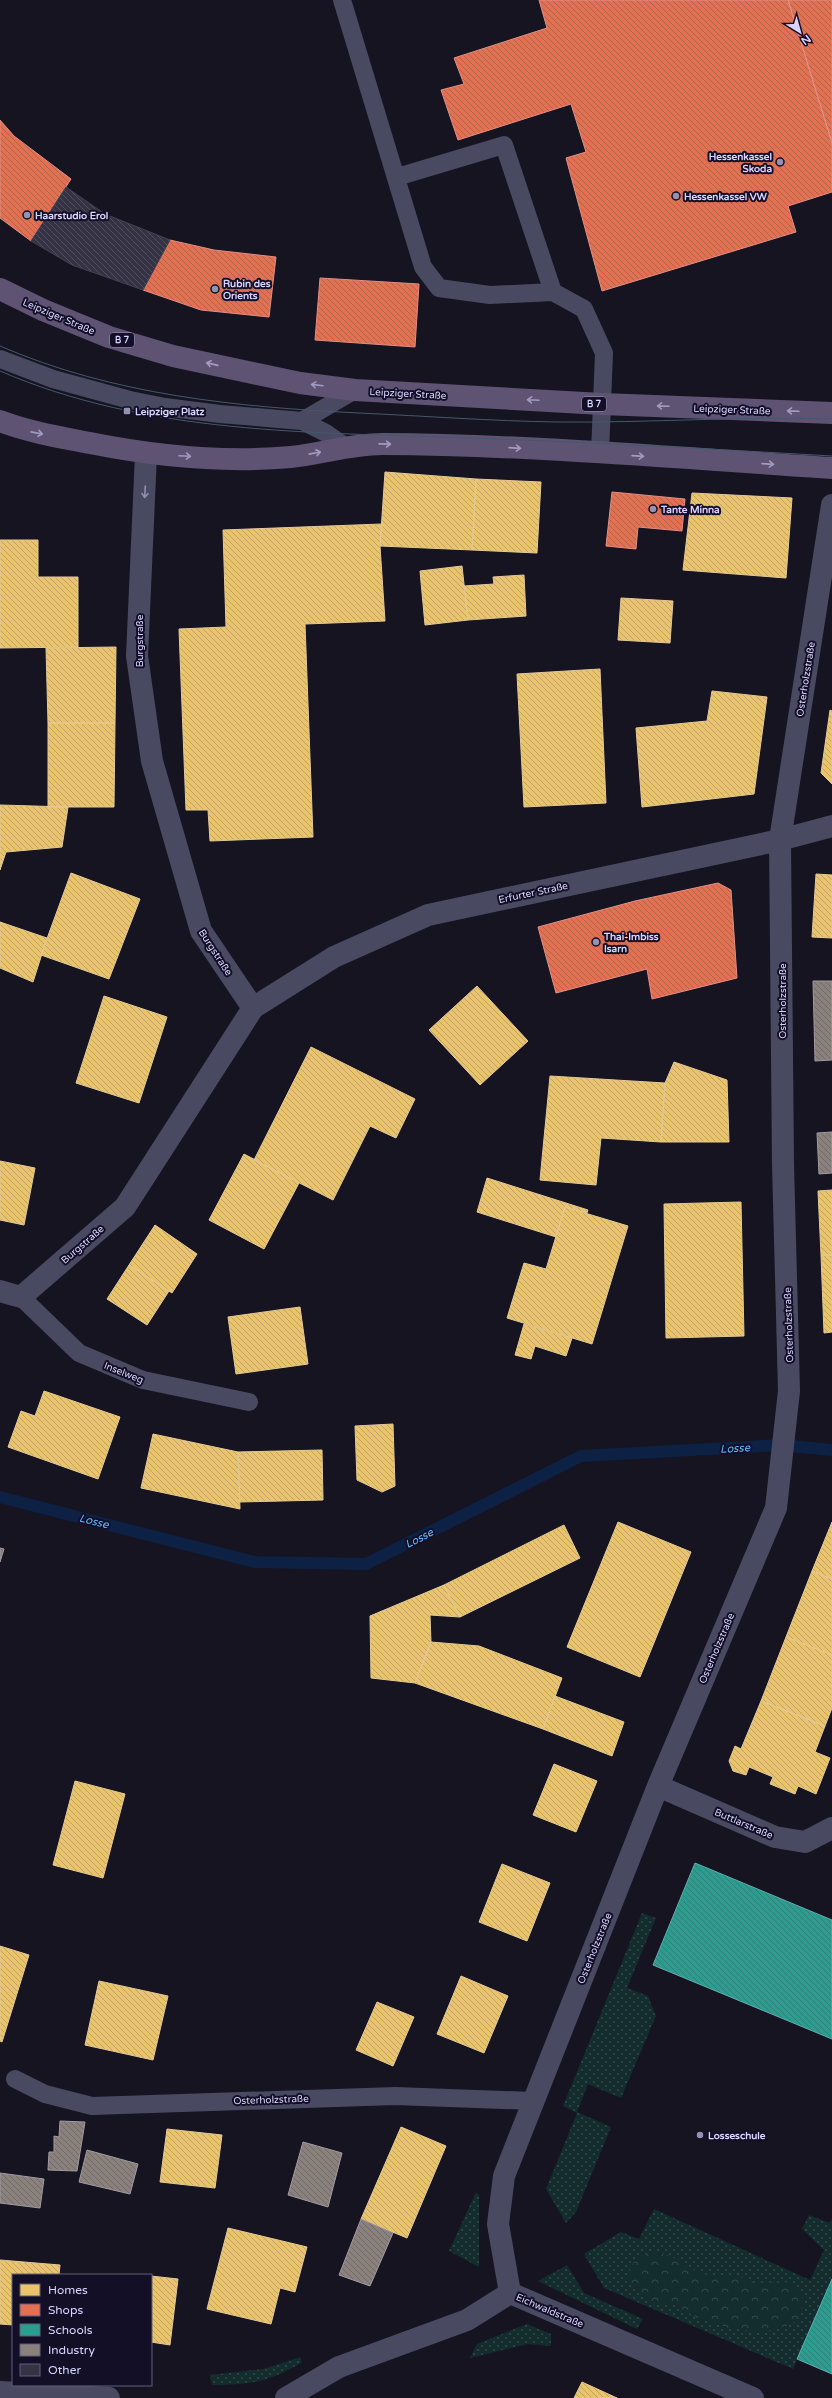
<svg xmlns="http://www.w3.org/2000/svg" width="832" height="2398" viewBox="0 0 832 2398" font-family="'Varela Round',sans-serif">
	<defs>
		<pattern id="grass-dots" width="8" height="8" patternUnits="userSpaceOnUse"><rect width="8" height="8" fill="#132c2d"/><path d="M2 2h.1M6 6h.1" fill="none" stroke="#354a4c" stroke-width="1.8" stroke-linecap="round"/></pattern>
		<pattern id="forest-crowns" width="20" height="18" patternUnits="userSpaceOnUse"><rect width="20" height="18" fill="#132c2d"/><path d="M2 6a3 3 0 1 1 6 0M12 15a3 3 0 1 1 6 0" fill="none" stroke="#354a4c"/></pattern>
		<pattern id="homes-back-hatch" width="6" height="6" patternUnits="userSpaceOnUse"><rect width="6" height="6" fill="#e9c46a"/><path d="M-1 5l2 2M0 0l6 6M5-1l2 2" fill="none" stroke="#bfa362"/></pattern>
		<pattern id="shops-back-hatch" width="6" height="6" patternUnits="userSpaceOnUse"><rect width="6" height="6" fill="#e76f51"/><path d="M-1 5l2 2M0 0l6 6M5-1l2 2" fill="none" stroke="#b56150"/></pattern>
		<pattern id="schools-back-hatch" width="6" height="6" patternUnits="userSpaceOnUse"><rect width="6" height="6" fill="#2a9d8f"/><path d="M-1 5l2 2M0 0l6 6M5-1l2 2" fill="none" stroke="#31817b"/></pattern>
		<pattern id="industry-back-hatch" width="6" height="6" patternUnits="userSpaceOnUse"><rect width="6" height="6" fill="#8a817c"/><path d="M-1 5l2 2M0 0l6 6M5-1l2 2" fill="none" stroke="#706a6b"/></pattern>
		<pattern id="building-back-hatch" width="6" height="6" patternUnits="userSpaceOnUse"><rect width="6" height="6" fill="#343243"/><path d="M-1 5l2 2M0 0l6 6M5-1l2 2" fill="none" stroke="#514f5f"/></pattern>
	</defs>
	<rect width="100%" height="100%" fill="#161421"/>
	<!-- grass -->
	<path fill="url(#grass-dots)" d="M 642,1913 L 656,1918 L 627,1988 L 648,1996 L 656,2016 L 621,2098 L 588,2084 L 577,2112 L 611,2127 L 576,2212 L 566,2223 L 546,2189 L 577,2113 L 563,2106 Z
		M 476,2192 L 479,2195 L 479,2267 L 449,2251 Z
		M 654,2209 L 810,2280 L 824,2250 L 802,2229 L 809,2215 L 830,2223 L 832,2219 L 832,2279 L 793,2369 L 604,2288 L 584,2254 L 621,2232 L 639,2239 Z
		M 567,2265 L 584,2293 L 643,2319 L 637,2329 L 538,2281 Z
		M 527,2324 L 551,2334 L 551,2346 L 528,2344 L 470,2358 L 477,2344 Z
		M 301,2357 L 301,2363 C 266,2383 252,2384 212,2385 L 210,2375 L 263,2369 Z"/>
	<!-- forest -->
	<path fill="url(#forest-crowns)" d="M 660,2252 L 681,2261 L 698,2273 L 712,2276 L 740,2277 L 755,2283 L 790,2282 L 805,2301 L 798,2320 L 784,2327 L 761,2332 L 728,2328 L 696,2317 L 675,2305 L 650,2302 L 628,2281 C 632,2257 637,2255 660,2252 Z"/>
	<!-- homes -->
	<path fill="url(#homes-back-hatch)" stroke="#e4c997" d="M 385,472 L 476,479 L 472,550 L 380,546 Z
		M 476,479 L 541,482 L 537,553 L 472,550 Z
		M 692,493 L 792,498 L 786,578 L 683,570 Z
		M 382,524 L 380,546 L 385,621 L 305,624 L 313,837 L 210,841 L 208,810 L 186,810 L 179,629 L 226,627 L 223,530 Z
		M 0,540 L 38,540 L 38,577 L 78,577 L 78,647 L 0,648 Z
		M 462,566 L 468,620 L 425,625 L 420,571 Z
		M 524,575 L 526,616 L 468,620 L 464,586 L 494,584 L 493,577 Z
		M 621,598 L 673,601 L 670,643 L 618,640 Z
		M 116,647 L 115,723 L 48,723 L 46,648 Z
		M 600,669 L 606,803 L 524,807 L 517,674 Z
		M 712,691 L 767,697 L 754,794 L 642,807 L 636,728 L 707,721 Z
		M 830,710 L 832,711 L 832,784 L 821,773 Z
		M 48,723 L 115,723 L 114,807 L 48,807 Z
		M 0,805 L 68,807 L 62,847 L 6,852 L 0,870 Z
		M 71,873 L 140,899 L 109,979 L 41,955 Z
		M 816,874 L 832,875 L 832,938 L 812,937 Z
		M 0,922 L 47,938 L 33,982 L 0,968 Z
		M 477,986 L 528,1041 L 480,1085 L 429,1030 Z
		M 104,996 L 167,1017 L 139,1103 L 76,1083 Z
		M 311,1047 L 415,1099 L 396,1138 L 370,1126 L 333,1200 L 254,1160 Z
		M 674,1062 L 727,1080 L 729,1142 L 661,1142 L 665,1083 Z
		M 550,1076 L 665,1083 L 661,1142 L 601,1138 L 596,1185 L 540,1180 Z
		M 244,1154 L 299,1183 L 264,1249 L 209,1220 Z
		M 0,1161 L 35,1168 L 24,1225 L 0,1220 Z
		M 487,1178 L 588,1210 L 587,1213 L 565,1207 L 556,1237 L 477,1212 Z
		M 832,1190 L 832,1255 L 821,1255 L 818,1191 Z
		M 741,1202 L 744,1336 L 666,1338 L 664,1204 Z
		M 565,1207 L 628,1226 L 592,1344 L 507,1318 L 524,1263 L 546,1269 Z
		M 155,1225 L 197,1254 L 172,1293 L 129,1265 Z
		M 821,1255 L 832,1255 L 832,1332 L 824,1333 Z
		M 129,1265 L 169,1291 L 147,1325 L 107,1299 Z
		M 300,1307 L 308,1364 L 236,1374 L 228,1317 Z
		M 524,1324 L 572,1338 L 566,1356 L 535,1346 L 531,1359 L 515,1355 Z
		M 44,1391 L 120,1417 L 98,1479 L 8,1447 L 21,1411 L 35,1416 Z
		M 393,1424 L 395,1486 L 382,1492 L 357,1480 L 355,1426 Z
		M 153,1434 L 238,1452 L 240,1509 L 141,1488 Z
		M 322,1450 L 323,1500 L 240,1502 L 238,1452 Z
		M 618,1522 L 691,1552 L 640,1677 L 567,1647 Z
		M 832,1522 L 832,1579 L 812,1571 Z
		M 564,1525 L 580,1558 L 460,1617 L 444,1585 Z
		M 812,1571 L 832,1579 L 832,1655 L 786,1637 Z
		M 444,1585 L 460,1617 L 430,1615 L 431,1642 L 415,1683 L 371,1678 L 370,1616 Z
		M 786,1637 L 832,1655 L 832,1708 L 825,1726 L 761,1701 Z
		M 431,1642 L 479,1646 L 562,1678 L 543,1729 L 415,1683 Z
		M 555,1696 L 624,1722 L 612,1756 L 543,1729 Z
		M 761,1701 L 825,1726 L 815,1752 L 830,1758 L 816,1794 L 798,1786 L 795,1794 L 770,1784 L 773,1777 L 749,1767 L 746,1775 L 733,1771 L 729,1761 L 735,1746 L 741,1749 Z
		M 554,1764 L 597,1781 L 576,1832 L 533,1815 Z
		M 75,1781 L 125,1794 L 103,1878 L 53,1865 Z
		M 502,1864 L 550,1883 L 527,1941 L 479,1922 Z
		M 0,1946 L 29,1955 L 2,2042 L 0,2041 Z
		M 461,1976 L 508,1996 L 484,2053 L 437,2034 Z
		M 99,1981 L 168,1996 L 153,2060 L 85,2045 Z
		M 377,2002 L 414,2017 L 393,2066 L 356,2050 Z
		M 401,2127 L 446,2146 L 407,2238 L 361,2219 Z
		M 167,2129 L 222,2135 L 215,2188 L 160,2182 Z
		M 228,2228 L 307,2247 L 295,2292 L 280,2288 L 271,2324 L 207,2309 Z
		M 0,2260 L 60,2265 L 59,2275 L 13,2275 L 13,2325 L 0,2324 Z
		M 151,2276 L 178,2279 L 170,2345 L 151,2342 Z
		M 582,2382 L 617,2398 L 574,2398 Z"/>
	<!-- shops -->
	<path fill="url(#shops-back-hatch)" stroke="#e38d85" d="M 539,0 L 788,0 L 832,143 L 832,192 L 788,206 L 796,232 L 602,291 L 566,158 L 586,152 L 571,104 L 458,140 L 441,90 L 464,84 L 454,58 L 547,28 Z
		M 788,0 L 832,0 L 832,143 Z
		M 0,120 L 14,136 L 71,179 L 31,241 L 0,218 Z
		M 170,240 L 214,250 L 276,257 L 269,317 L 201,310 L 143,290 Z
		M 320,278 L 419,284 L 415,347 L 315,340 Z
		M 612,492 L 685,499 L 682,531 L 638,527 L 636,549 L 606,546 Z
		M 718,883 L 731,890 L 737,978 L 652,999 L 647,969 L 556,993 L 538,927 L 635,901 Z"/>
	<!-- schools -->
	<path fill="url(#schools-back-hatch)" stroke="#5eaeb1" d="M 695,1863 L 832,1920 L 832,2039 L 653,1965 Z
		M 832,2279 L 832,2374 L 797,2359 Z"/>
	<!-- industry -->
	<path fill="url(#industry-back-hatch)" stroke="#a29aa3" d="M 813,981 L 832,981 L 832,1060 L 815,1061 Z
		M 832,1132 L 832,1173 L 819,1174 L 817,1133 Z
		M 0,1548 L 4,1549 L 0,1562 Z
		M 60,2121 L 85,2122 L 77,2171 L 48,2170 L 49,2152 L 54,2152 L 54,2136 L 59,2137 Z
		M 303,2142 L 342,2153 L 328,2207 L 288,2195 Z
		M 87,2150 L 138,2164 L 130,2194 L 79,2182 Z
		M 0,2173 L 44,2179 L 40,2208 L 0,2203 Z
		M 361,2219 L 393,2233 L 370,2286 L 339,2275 Z"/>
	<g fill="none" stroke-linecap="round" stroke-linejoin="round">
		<!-- stream -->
		<path stroke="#0d2144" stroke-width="12" d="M 0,1497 L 254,1562 L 366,1564 L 581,1456 L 781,1445 L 832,1450"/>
	</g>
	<!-- building -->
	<path fill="url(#building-back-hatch)" stroke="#433f54" d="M 66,187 L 105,214 L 170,240 L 143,290 L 72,265 L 31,241 Z"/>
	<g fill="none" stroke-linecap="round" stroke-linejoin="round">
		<!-- lane -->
		<path stroke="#4a4962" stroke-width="18" d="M 342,0 L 423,267 L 439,288 L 490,295 L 553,292 L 584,309 L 604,353 L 600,453
			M 397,177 L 504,145 L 553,292
			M 0,359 L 53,379 L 130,400 L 165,407 L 220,414 L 302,421 L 326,433 L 346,447
			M 302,421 L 355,390
			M 21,1297 L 79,1353 L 143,1380 L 249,1402
			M 15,2079 L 45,2094 L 92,2106 L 395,2096 L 533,2101"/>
		<!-- street -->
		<path stroke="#4a4962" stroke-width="22" d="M 146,454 L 137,656 L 152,761 L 201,931 L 253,1008
			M 0,1291 L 21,1297 L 125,1207 L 253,1008 L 334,957 L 428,915 L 780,840 L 832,826
			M 658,1786 L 775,1837 L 805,1842 L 832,1828
			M 510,2293 L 498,2224 L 504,2176 L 658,1786 L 776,1508 L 789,1391 L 783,1164 L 780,840 L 832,505
			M 0,2392 L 109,2398
			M 286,2398 L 339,2367 L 467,2320 L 510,2293 L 753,2398"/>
		<!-- primary -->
		<path stroke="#5e5373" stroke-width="22" d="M 0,289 L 43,310 L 109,337 L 173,356 L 300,383 L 355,390 L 602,404 L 832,413
			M 0,421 C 29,432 59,437 90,443 C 155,456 224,463 291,457 C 321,454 351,444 382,444 C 532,445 682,458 832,468"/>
		<!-- tram -->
		<path stroke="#43596b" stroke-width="1" d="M 0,346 C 113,395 237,407 359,413 C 425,416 491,421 557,422 C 649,423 740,416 832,419
			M 0,371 C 148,435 311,432 469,438 C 590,442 711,449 832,456"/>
	</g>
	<!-- one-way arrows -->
	<defs><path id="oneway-shaft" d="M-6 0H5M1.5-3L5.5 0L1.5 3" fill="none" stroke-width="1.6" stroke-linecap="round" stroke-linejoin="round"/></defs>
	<g stroke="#a29ac0">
		<use href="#oneway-shaft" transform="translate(212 364) rotate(-167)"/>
		<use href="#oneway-shaft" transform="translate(317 385) rotate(-173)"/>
		<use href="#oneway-shaft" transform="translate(533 400) rotate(-177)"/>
		<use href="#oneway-shaft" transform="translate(663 406) rotate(-178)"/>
		<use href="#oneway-shaft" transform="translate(793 411) rotate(-178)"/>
		<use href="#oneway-shaft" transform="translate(37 433) rotate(11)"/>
		<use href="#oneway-shaft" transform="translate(385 444) rotate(1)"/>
		<use href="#oneway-shaft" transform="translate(515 448) rotate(4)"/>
		<use href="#oneway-shaft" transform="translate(315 453) rotate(-11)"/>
		<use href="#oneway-shaft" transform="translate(185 456) rotate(3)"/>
		<use href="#oneway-shaft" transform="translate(638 456) rotate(4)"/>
		<use href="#oneway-shaft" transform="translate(768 464) rotate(4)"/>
	</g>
	<use stroke="#928eb0" href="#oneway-shaft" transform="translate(145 492) rotate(93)"/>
	<!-- markers -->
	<g fill="#9591b1" stroke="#130f26" stroke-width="1.5">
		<circle cx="780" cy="162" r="4"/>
		<circle cx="676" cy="196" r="4"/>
		<circle cx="27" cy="215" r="4"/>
		<circle cx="215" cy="289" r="4"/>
		<rect x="123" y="407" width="8" height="8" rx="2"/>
		<circle cx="653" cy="509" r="4"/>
		<circle cx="596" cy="942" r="4"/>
		<circle cx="700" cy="2135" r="4"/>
	</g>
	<g text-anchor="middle" stroke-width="4" stroke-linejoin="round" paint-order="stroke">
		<!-- shield labels -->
		<g fill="#130f26" stroke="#9e99be" stroke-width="1">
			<rect x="110" y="333" width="24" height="14" rx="3"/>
			<rect x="582" y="397" width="24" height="14" rx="3"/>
		</g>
		<g font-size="9" font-weight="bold" fill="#d9d4ff">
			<text x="122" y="343">B 7</text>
			<text x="594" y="407">B 7</text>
		</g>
		<!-- poi labels -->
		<g font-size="10" font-weight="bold" fill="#d9d4ff" stroke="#130f26" text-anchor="start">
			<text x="772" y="160" text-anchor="end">Hessenkassel<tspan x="772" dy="12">Skoda</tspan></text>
			<text x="684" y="200">Hessenkassel VW</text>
			<text x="35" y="219">Haarstudio Erol</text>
			<text x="223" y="287">Rubin des<tspan x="223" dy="12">Orients</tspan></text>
			<text x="135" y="415">Leipziger Platz</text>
			<text x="661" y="513">Tante Minna</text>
			<text x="604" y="940">Thai-Imbiss<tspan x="604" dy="12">Isarn</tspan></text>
			<text x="708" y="2139">Losseschule</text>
		</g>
		<!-- street labels -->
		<g font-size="10" fill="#d9d4ff" stroke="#130f26">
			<text transform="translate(59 316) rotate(23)" y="4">Leipziger Straße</text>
			<text transform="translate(408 393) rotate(3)" y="4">Leipziger Straße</text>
			<text transform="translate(732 409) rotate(2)" y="4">Leipziger Straße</text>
			<text transform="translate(139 641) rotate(-90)" y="4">Burgstraße</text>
			<text transform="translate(805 679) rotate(-81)" y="4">Osterholzstraße</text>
			<text transform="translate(533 892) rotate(-12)" y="4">Erfurter Straße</text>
			<text transform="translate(216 952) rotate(57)" y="4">Burgstraße</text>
			<text transform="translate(782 1001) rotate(-90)" y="4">Osterholzstraße</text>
			<text transform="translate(82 1244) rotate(-41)" y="4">Burgstraße</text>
			<text transform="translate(788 1325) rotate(-92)" y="4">Osterholzstraße</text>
			<text transform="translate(124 1372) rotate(22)" y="4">Inselweg</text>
			<text transform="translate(716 1648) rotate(-67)" y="4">Osterholzstraße</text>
			<text transform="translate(744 1823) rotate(23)" y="4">Buttlarstraße</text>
			<text transform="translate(594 1948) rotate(-68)" y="4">Osterholzstraße</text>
			<text transform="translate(271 2099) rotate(-2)" y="4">Osterholzstraße</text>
			<text transform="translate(550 2310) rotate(23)" y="4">Eichwaldstraße</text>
		</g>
		<!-- water labels -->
		<g font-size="11" font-style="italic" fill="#62b6ff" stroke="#130f26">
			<text transform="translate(735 1448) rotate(-3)" y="4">Losse</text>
			<text transform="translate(94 1521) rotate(14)" y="4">Losse</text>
			<text transform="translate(419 1538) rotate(-27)" y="4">Losse</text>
		</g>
	</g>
	<!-- legend -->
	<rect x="12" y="2274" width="140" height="112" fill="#130f26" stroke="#625e7d"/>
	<rect x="20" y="2284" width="20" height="12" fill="#e9c46a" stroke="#625e7d"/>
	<text x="48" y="2294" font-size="12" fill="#d9d4ff">Homes</text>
	<rect x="20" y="2304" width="20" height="12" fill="#e76f51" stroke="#625e7d"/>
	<text x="48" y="2314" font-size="12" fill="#d9d4ff">Shops</text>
	<rect x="20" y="2324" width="20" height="12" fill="#2a9d8f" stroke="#625e7d"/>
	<text x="48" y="2334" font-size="12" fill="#d9d4ff">Schools</text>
	<rect x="20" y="2344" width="20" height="12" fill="#8a817c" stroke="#625e7d"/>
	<text x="48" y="2354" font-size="12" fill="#d9d4ff">Industry</text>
	<rect x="20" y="2364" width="20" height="12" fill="#343243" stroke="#625e7d"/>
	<text x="48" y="2374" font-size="12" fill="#d9d4ff">Other</text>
	<!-- north arrow -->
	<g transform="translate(800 32) rotate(143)" stroke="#130f26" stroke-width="3" paint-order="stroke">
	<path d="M0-3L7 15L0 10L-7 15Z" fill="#d9d4ff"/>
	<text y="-6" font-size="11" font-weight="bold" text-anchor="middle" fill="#d9d4ff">N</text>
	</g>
</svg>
